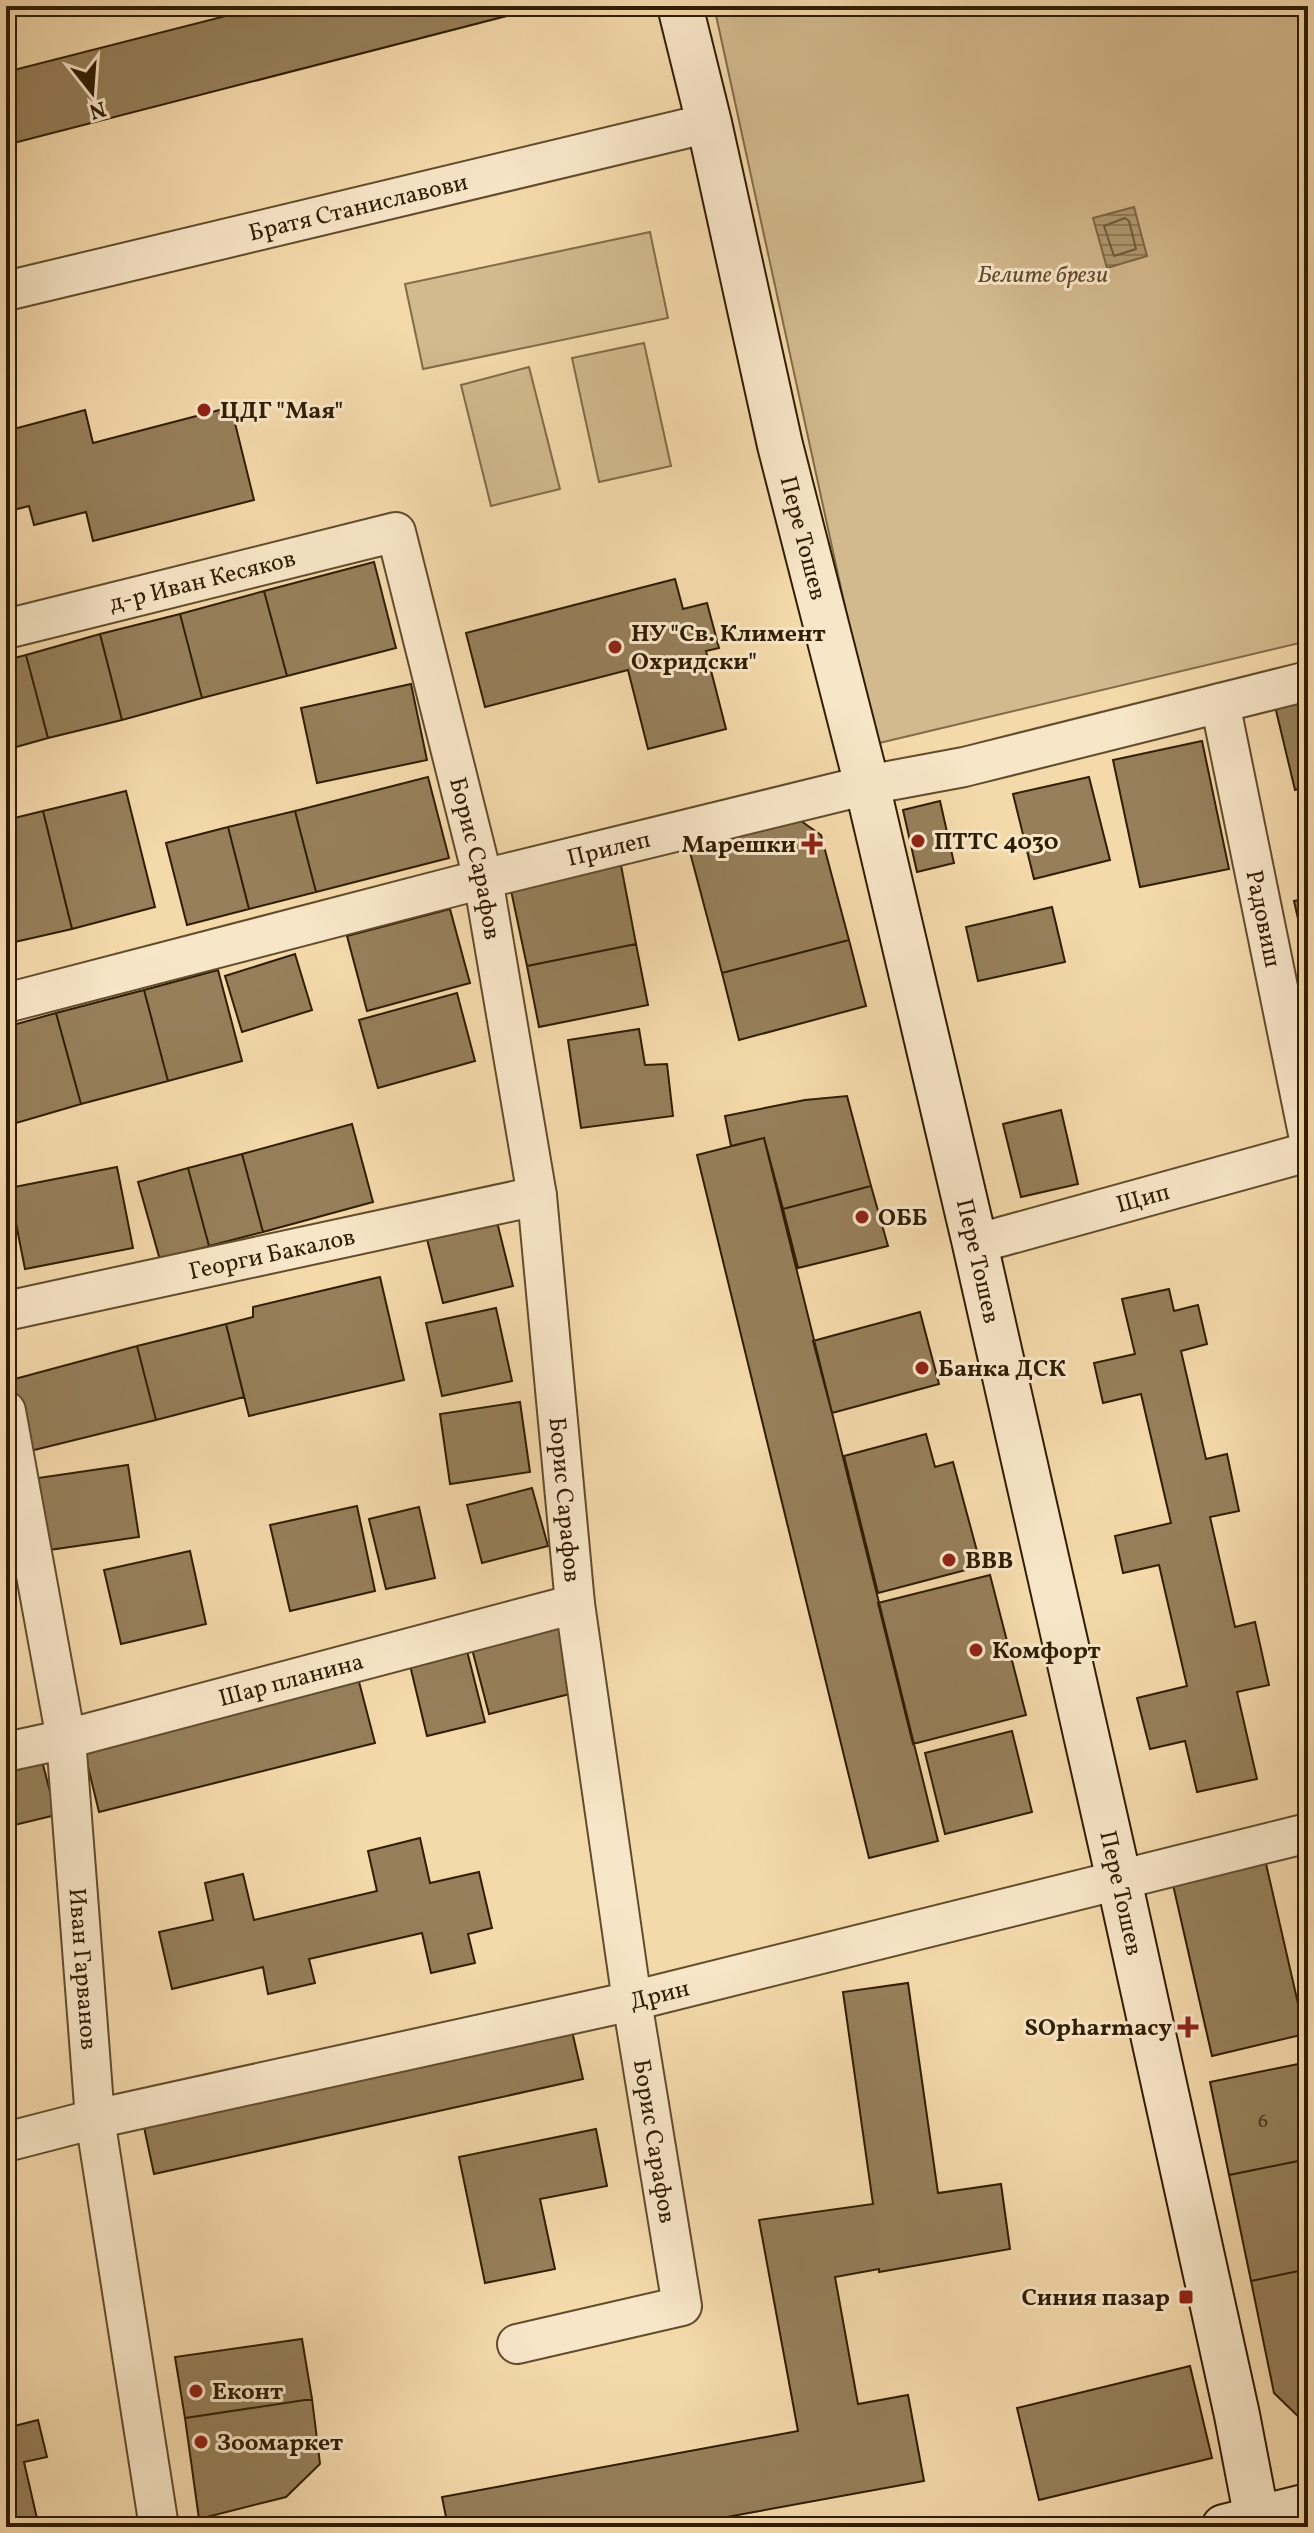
<svg xmlns="http://www.w3.org/2000/svg" width="1314" height="2533" viewBox="0 0 1314 2533" font-family="Vollkorn,serif">
	<defs>
		<pattern id="water-rules" width="6" height="5" patternUnits="userSpaceOnUse" patternTransform="scale(2)"><rect width="6" height="5" fill="#b19972"/><path d="M0 2.5h6" fill="none" stroke="#907c5b"/></pattern>
	</defs>
	<rect width="100%" height="100%" fill="#f4d9ab"/>
	<filter id="stains"><feTurbulence type="fractalNoise" baseFrequency=".0025" numOctaves="4"/><feColorMatrix values="0 0 0 0 .2 0 0 0 0 .09 0 0 0 0 .02 0 0 0 .5 -.17"/></filter>
	<radialGradient id="worn" r=".72"><stop offset=".6" stop-color="#630" stop-opacity="0"/><stop offset="1" stop-color="#630" stop-opacity=".3"/></radialGradient>
	<!-- park -->
	<path fill="#d3b98e" stroke="#826b48" stroke-width="2" d="M 714,6 L 1308,6 L 1308,641 L 875,744 Z
		M 650,232 L 668,318 L 423,369 L 405,284 Z
		M 644,343 L 671,466 L 599,482 L 572,358 Z
		M 529,367 L 560,489 L 491,506 L 461,385 Z"/>
	<!-- water -->
	<path fill="url(#water-rules)" stroke="#7d6745" stroke-width="2" d="M 1134,207 L 1147,256 L 1107,268 L 1093,218 Z"/>
	<g fill="none" stroke-linecap="round" stroke-linejoin="round">
		<!-- shore -->
		<path stroke="#705b3a" stroke-width="2" d="M 1125,218 L 1129,221 L 1136,249 L 1114,256 L 1104,226 Z"/>
	</g>
	<!-- building -->
	<path fill="#967f5a" stroke="#301d02" stroke-width="2" d="M 265,6 L 529,6 L 530,10 L 6,145 L 6,72 Z
		M 589,6 L 612,6 L 591,12 Z
		M 231,407 L 254,500 L 93,541 L 86,512 L 34,525 L 29,506 L 6,512 L 6,431 L 85,410 L 93,443 Z
		M 374,562 L 396,648 L 287,676 L 264,591 Z
		M 675,579 L 683,609 L 707,603 L 719,648 L 706,651 L 726,729 L 648,749 L 628,670 L 485,707 L 466,633 Z
		M 264,591 L 287,676 L 202,698 L 180,614 Z
		M 180,614 L 202,698 L 122,720 L 100,634 Z
		M 100,634 L 122,720 L 48,738 L 26,655 Z
		M 26,655 L 48,738 L 9,749 L 16,778 L 6,780 L 6,660 Z
		M 411,684 L 427,760 L 317,783 L 301,708 Z
		M 1308,694 L 1308,786 L 1295,790 L 1274,702 Z
		M 1202,741 L 1229,869 L 1140,887 L 1113,760 Z
		M 428,777 L 449,858 L 316,892 L 295,811 Z
		M 1089,777 L 1110,860 L 1034,879 L 1013,794 Z
		M 126,791 L 155,907 L 72,929 L 43,811 Z
		M 940,801 L 954,863 L 917,872 L 903,810 Z
		M 43,811 L 72,929 L 6,944 L 6,820 Z
		M 295,811 L 316,892 L 249,909 L 228,827 Z
		M 791,814 L 821,835 L 849,940 L 722,973 L 687,841 Z
		M 228,827 L 249,909 L 187,925 L 166,843 Z
		M 620,860 L 636,944 L 527,966 L 509,881 Z
		M 1308,898 L 1308,963 L 1294,901 Z
		M 1052,907 L 1065,962 L 978,981 L 966,927 Z
		M 450,909 L 470,983 L 367,1011 L 347,936 Z
		M 849,940 L 866,1006 L 739,1040 L 722,973 Z
		M 636,944 L 648,1005 L 539,1027 L 527,966 Z
		M 295,954 L 312,1010 L 242,1032 L 225,976 Z
		M 218,970 L 242,1061 L 168,1081 L 144,990 Z
		M 144,990 L 168,1081 L 81,1104 L 56,1013 Z
		M 457,993 L 475,1061 L 378,1088 L 359,1020 Z
		M 56,1013 L 81,1104 L 6,1126 L 6,1027 Z
		M 639,1029 L 645,1065 L 667,1064 L 673,1116 L 581,1128 L 568,1040 Z
		M 847,1096 L 871,1186 L 783,1209 L 764,1138 L 731,1146 L 725,1116 L 805,1100 Z
		M 1061,1110 L 1078,1184 L 1021,1197 L 1003,1124 Z
		M 352,1124 L 373,1202 L 263,1232 L 242,1154 Z
		M 764,1138 L 938,1841 L 869,1858 L 697,1155 Z
		M 242,1154 L 263,1232 L 209,1246 L 188,1168 Z
		M 117,1167 L 133,1248 L 25,1269 L 9,1188 Z
		M 188,1168 L 209,1246 L 160,1260 L 138,1182 Z
		M 871,1186 L 888,1246 L 798,1268 L 783,1209 Z
		M 496,1218 L 513,1286 L 443,1303 L 426,1235 Z
		M 380,1277 L 404,1380 L 249,1416 L 226,1324 L 253,1317 L 253,1307 Z
		M 1169,1289 L 1174,1311 L 1198,1305 L 1207,1344 L 1181,1351 L 1206,1459 L 1227,1454 L 1239,1511 L 1210,1517 L 1235,1627 L 1255,1622 L 1269,1685 L 1237,1692 L 1257,1779 L 1197,1792 L 1185,1741 L 1150,1749 L 1137,1698 L 1187,1686 L 1159,1565 L 1123,1573 L 1115,1536 L 1171,1523 L 1141,1394 L 1103,1403 L 1094,1363 L 1135,1354 L 1122,1299 Z
		M 496,1308 L 512,1381 L 442,1396 L 426,1323 Z
		M 920,1312 L 939,1384 L 832,1413 L 813,1341 Z
		M 226,1324 L 244,1397 L 156,1420 L 137,1346 Z
		M 137,1346 L 156,1420 L 30,1451 L 11,1380 Z
		M 520,1402 L 530,1472 L 450,1484 L 440,1414 Z
		M 926,1434 L 935,1467 L 953,1462 L 981,1566 L 878,1593 L 844,1456 Z
		M 128,1465 L 139,1537 L 42,1551 L 31,1479 Z
		M 532,1488 L 548,1546 L 482,1563 L 467,1505 Z
		M 357,1506 L 375,1591 L 290,1611 L 270,1525 Z
		M 419,1507 L 435,1578 L 386,1589 L 369,1519 Z
		M 190,1551 L 206,1624 L 121,1644 L 104,1570 Z
		M 990,1575 L 1026,1715 L 913,1744 L 878,1603 Z
		M 560,1622 L 578,1692 L 489,1714 L 471,1645 Z
		M 465,1643 L 485,1722 L 427,1736 L 408,1657 Z
		M 358,1678 L 375,1743 L 99,1812 L 83,1746 Z
		M 1012,1731 L 1032,1812 L 945,1834 L 925,1753 Z
		M 41,1757 L 56,1815 L 6,1827 L 6,1766 Z
		M 420,1838 L 430,1883 L 479,1872 L 492,1928 L 468,1934 L 475,1963 L 431,1973 L 422,1933 L 309,1959 L 315,1983 L 268,1994 L 263,1967 L 172,1989 L 159,1932 L 213,1920 L 205,1883 L 243,1874 L 254,1920 L 377,1891 L 368,1851 Z
		M 1264,1855 L 1305,2034 L 1212,2056 L 1171,1876 Z
		M 908,1983 L 938,2193 L 1001,2184 L 1010,2249 L 879,2272 L 879,2269 L 835,2277 L 858,2404 L 908,2395 L 924,2481 L 672,2527 L 448,2527 L 442,2497 L 798,2431 L 759,2220 L 873,2204 L 843,1992 Z
		M 572,2031 L 583,2079 L 154,2174 L 144,2127 Z
		M 1308,2062 L 1308,2159 L 1229,2175 L 1210,2082 Z
		M 596,2129 L 607,2186 L 540,2199 L 555,2269 L 485,2283 L 459,2157 Z
		M 1308,2159 L 1308,2269 L 1251,2281 L 1229,2175 Z
		M 1308,2269 L 1308,2426 L 1274,2393 L 1251,2281 Z
		M 302,2339 L 312,2399 L 185,2418 L 175,2357 Z
		M 1190,2366 L 1212,2458 L 1039,2500 L 1017,2408 Z
		M 6,2398 L 14,2426 L 38,2420 L 47,2457 L 24,2462 L 39,2527 L 6,2527 Z
		M 312,2399 L 320,2464 L 286,2497 L 199,2519 L 185,2418 Z"/>
	<g fill="none" stroke-linecap="round" stroke-linejoin="round">
		<defs>
			<g id="street">
				<path id="s1" d="M 6,291 L 709,123"/>
				<path id="s2" d="M 6,629 L 396,532 L 483,879 L 537,1196 L 575,1604 L 632,2001 L 682,2306 L 517,2344"/>
				<path id="s3" d="M 1220,703 L 1308,1134"/>
				<path id="s4" d="M 6,1003 L 483,879 L 867,785 L 964,767 L 1308,681"/>
				<path id="s5" d="M 975,1244 L 1308,1152"/>
				<path id="s6" d="M 6,1311 L 537,1196"/>
				<path id="s7" d="M 6,1411 L 66,1739 L 95,2119 L 159,2527"/>
				<path id="s8" d="M 6,1752 L 66,1739 L 575,1604"/>
				<path id="s9" d="M 6,2142 L 95,2119 L 632,2001 L 1308,1833"/>
			</g>
			<g id="secondary">
				<path id="s10" d="M 680,6 L 709,123 L 780,445 L 867,785 L 975,1244 L 1119,1880 L 1237,2415 L 1257,2519"/>
				<path d="M 1224,2527 L 1308,2506"/>
			</g>
		</defs>
		<!-- street casing -->
		<use href="#street" stroke="#614c2c" stroke-width="42"/>
		<!-- secondary casing -->
		<use href="#secondary" stroke="#301d02" stroke-width="48"/>
		<!-- street -->
		<use href="#street" stroke="#f8e6c8" stroke-width="38"/>
		<!-- secondary -->
		<use href="#secondary" stroke="#f8e6c8" stroke-width="44"/>
	</g>
	<!-- markers -->
	<g fill="#8f2418" stroke="#f8e6c8" stroke-width="3">
		<circle cx="204" cy="410" r="8"/>
		<circle cx="615" cy="647" r="8"/>
		<circle cx="918" cy="841" r="8"/>
		<path d="M808 832h8v8h8v8h-8v8h-8v-8h-8v-8h8z"/>
		<circle cx="862" cy="1217" r="8"/>
		<circle cx="922" cy="1368" r="8"/>
		<circle cx="949" cy="1560" r="8"/>
		<circle cx="976" cy="1650" r="8"/>
		<path d="M1184 2015h8v8h8v8h-8v8h-8v-8h-8v-8h8z"/>
		<rect x="1178" y="2289" width="16" height="16" rx="4"/>
		<circle cx="196" cy="2391" r="8"/>
		<circle cx="201" cy="2442" r="8"/>
	</g>
	<g text-anchor="middle" stroke-width="6" stroke-linejoin="round" paint-order="stroke">
		<!-- number labels -->
		<g font-size="20" fill="#4a3618">
			<text x="1263" y="2127">6</text>
		</g>
		<!-- street labels -->
		<g font-size="24" fill="#301d02" stroke="#f8e6c8">
			<text dy="8" stroke="none"><textPath href="#s1" startOffset="362">Братя Станиславови</textPath></text>
			<text dy="8" stroke="none"><textPath href="#s10" startOffset="546">Пере Тошев</textPath></text>
			<text dy="8" stroke="none"><textPath href="#s2" startOffset="202">д-р Иван Кесяков</textPath></text>
			<text dy="8" stroke="none"><textPath href="#s4" startOffset="622">Прилеп</textPath></text>
			<text dy="8" stroke="none"><textPath href="#s2" startOffset="738">Борис Сарафов</textPath></text>
			<text dy="8" stroke="none"><textPath href="#s3" startOffset="220">Радовиш</textPath></text>
			<text dy="8" stroke="none"><textPath href="#s5" startOffset="174">Щип</textPath></text>
			<text dy="8" stroke="none"><textPath href="#s6" startOffset="272">Георги Бакалов</textPath></text>
			<text dy="8" stroke="none"><textPath href="#s10" startOffset="1290">Пере Тошев</textPath></text>
			<text dy="8" stroke="none"><textPath href="#s2" startOffset="1386">Борис Сарафов</textPath></text>
			<text dy="8" stroke="none"><textPath href="#s8" startOffset="294">Шар планина</textPath></text>
			<text dy="8" stroke="none"><textPath href="#s10" startOffset="1938">Пере Тошев</textPath></text>
			<text dy="8" stroke="none"><textPath href="#s7" startOffset="564">Иван Гарванов</textPath></text>
			<text dy="8" stroke="none"><textPath href="#s9" startOffset="670">Дрин</textPath></text>
			<text dy="8" stroke="none"><textPath href="#s2" startOffset="2034">Борис Сарафов</textPath></text>
		</g>
		<!-- park labels -->
		<g font-size="24" font-style="italic" fill="#614c2c" stroke="#f8e6c8">
			<text x="1043" y="282">Белите брези</text>
		</g>
		<!-- poi labels -->
		<g font-size="24" font-weight="bold" fill="#301d02" stroke="#f8e6c8" text-anchor="start">
			<text x="220" y="418">ЦДГ "Мая"</text>
			<text x="631" y="641">НУ "Св. Климент<tspan x="631" dy="28">Охридски"</tspan></text>
			<text x="934" y="849">ПТТС 4030</text>
			<text x="796" y="852" text-anchor="end">Марешки</text>
			<text x="878" y="1225">ОББ</text>
			<text x="938" y="1376">Банка ДСК</text>
			<text x="965" y="1568">BBB</text>
			<text x="992" y="1658">Комфорт</text>
			<text x="1172" y="2035" text-anchor="end">SOpharmacy</text>
			<text x="1170" y="2305" text-anchor="end">Синия пазар</text>
			<text x="212" y="2399">Еконт</text>
			<text x="217" y="2450">Зоомаркет</text>
		</g>
	</g>
	<!-- margin -->
	<rect width="1314" height="2533" fill="none" stroke="#f4d9ab" stroke-width="32"/>
	<rect x="8" y="8" width="1298" height="2517" fill="none" stroke="#301d02" stroke-width="4"/>
	<rect x="16" y="16" width="1282" height="2501" fill="none" stroke="#301d02" stroke-width="2"/>
	<!-- north arrow -->
	<g transform="translate(92 92) rotate(163)" stroke="#f8e6c8" stroke-width="6" paint-order="stroke">
	<path d="M0-6L14 30L0 20L-14 30Z" fill="#301d02"/>
	<text y="-12" font-size="22" font-weight="bold" text-anchor="middle" fill="#301d02">N</text>
	</g>
	<rect width="100%" height="100%" filter="url(#stains)"/>
	<rect width="100%" height="100%" fill="url(#worn)"/>
</svg>
